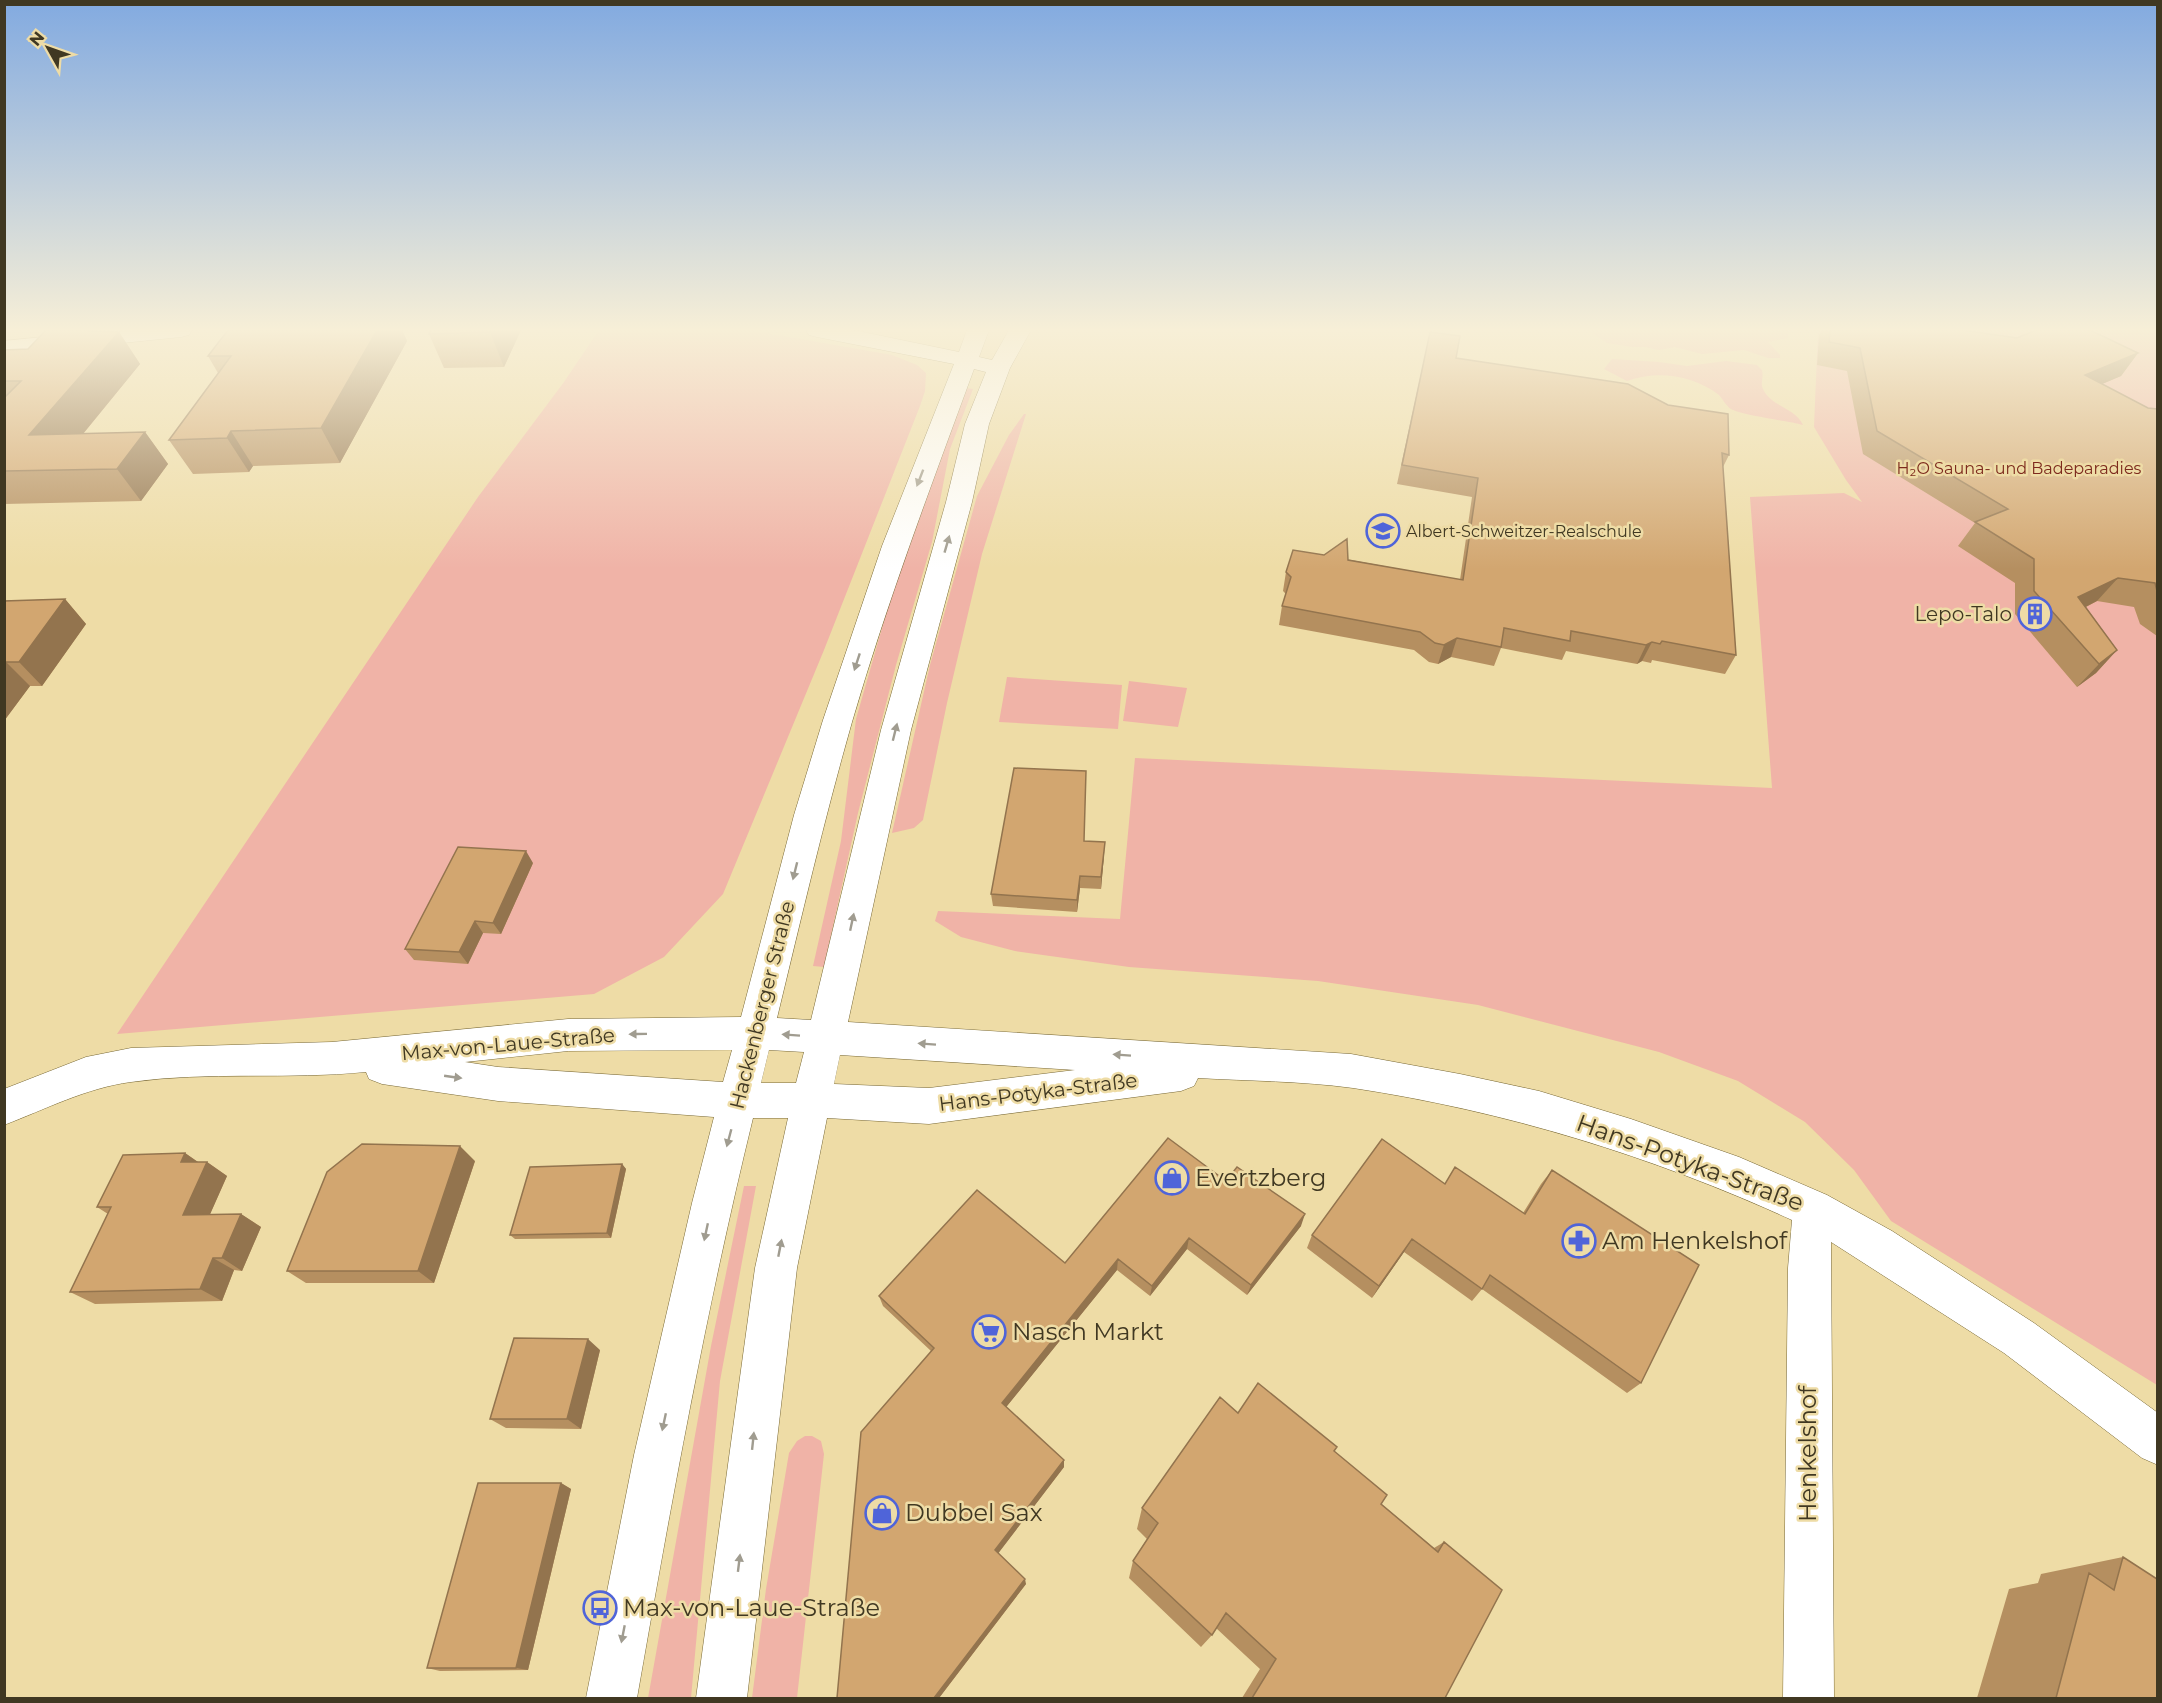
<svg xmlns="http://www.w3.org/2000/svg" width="2162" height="1703" viewBox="0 0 2162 1703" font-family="Montserrat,sans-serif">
	<rect width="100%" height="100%" fill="#eedca6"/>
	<!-- green -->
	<path fill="#f0b3a7" d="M 599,330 L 749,330 L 892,355 L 917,365 L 926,373 L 925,391 L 920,406 L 824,650 L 723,894 L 664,957 L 594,994 L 117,1034 L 478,497 L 564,382 Z
		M 1588,330 L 1788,330 L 1788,338 L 1768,342 L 1780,355 L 1780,358 L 1768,358 L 1744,350 L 1702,354 L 1675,347 L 1659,350 L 1645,347 L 1632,347 L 1607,343 Z
		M 1818,330 L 2157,330 L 2157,1385 L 1891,1221 L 1854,1170 L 1805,1122 L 1738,1081 L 1659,1052 L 1478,1005 L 1318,981 L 1129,967 L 1015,951 L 961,937 L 935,921 L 938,911 L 1120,919 L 1135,758 L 1772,788 L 1750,497 L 1844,493 L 1862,502 L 1846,480 L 1814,427 Z
		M 1612,359 L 1659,362 L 1687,366 L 1726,361 L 1757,365 L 1762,370 C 1764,377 1760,383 1763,389 C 1771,407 1795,407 1803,425 C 1788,421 1741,415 1731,409 C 1726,406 1723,399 1719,395 C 1693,375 1657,370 1627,381 L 1604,369 Z
		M 966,388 L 973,389 L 950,449 L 932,542 L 896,665 L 858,813 L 824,967 L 813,966 L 841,841 L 856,719 L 894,586 Z
		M 1024,414 L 1026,414 L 982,554 L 947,703 L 923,820 L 914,828 L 892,833 L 930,665 L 977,496 L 1009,435 Z
		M 1007,677 L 1122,685 L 1118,729 L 999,722 Z
		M 1129,681 L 1187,688 L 1178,727 L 1123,721 Z
		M 744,1186 L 756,1186 L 720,1381 L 691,1698 L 648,1698 L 711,1346 Z
		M 805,1436 L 812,1436 L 821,1441 L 824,1454 L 797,1698 L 752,1698 L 766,1589 L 789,1453 L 797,1441 Z"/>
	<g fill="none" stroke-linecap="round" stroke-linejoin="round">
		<defs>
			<path id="minor" d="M 113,330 L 192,330 L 189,335 L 181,337 L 4,355 L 4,341 Z
				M 806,330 L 853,330 L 959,352 L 967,330 L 989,330 L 979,357 L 992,360 L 1009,330 L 1031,330 L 1010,368 L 989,424 L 972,502 L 911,730 L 848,1022 L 1351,1054 L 1460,1074 L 1539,1091 L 1631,1119 L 1739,1157 L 1827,1195 L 1892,1231 L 2034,1323 L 2158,1413 L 2158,1465 L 2142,1458 L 2004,1353 L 1831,1242 L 1834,1698 L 1783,1698 L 1788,1268 L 1792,1220 C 1652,1156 1505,1111 1353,1088 C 1302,1081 1249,1081 1198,1078 L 1194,1086 L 1181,1091 L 929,1124 L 827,1118 L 797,1268 L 747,1698 L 696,1698 L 755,1268 L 788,1118 L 753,1118 C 706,1310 671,1504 637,1698 L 586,1698 L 634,1455 L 692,1203 L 714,1117 L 498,1101 L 382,1084 L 369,1079 L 366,1072 C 288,1080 208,1071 131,1082 C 86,1088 46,1109 4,1125 L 4,1089 L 86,1057 L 131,1048 L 332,1042 L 568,1019 L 741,1017 L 794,815 L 823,720 L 882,546 L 954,364 L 817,337 L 809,335 ZM 974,369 L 986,372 L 965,424 L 946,502 L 881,730 L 811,1020 L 777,1018 C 801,919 824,820 852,722 C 887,602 931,486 974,369 ZM 732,1050 L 723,1082 L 498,1067 L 465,1062 L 568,1051 ZM 769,1050 L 804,1052 L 796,1083 L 761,1083 ZM 840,1055 L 1075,1070 L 929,1088 L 834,1084 Z"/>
		</defs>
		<!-- minor casing -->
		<use href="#minor" stroke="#796936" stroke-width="1"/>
		<!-- minor -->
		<use href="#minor" fill="#fff" fill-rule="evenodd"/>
	</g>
	<!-- wall -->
	<path fill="#b58f60" d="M 46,330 L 95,330 L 95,331 L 119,332 L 140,364 L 83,434 L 145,432 L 168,464 L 141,501 L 4,504 L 4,350 L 28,349 Z
		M 228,330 L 402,330 L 407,341 L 340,463 L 253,466 L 249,472 L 193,474 L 169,440 L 218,373 L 208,356 Z
		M 521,330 L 504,367 L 444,368 L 429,334 Z
		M 1822,330 L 1962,330 L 2138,353 L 2121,376 L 2102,384 L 2148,408 L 2157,409 L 2157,636 L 2140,624 L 2134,607 L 2097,601 L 2086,607 L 2117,650 L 2096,673 L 2077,687 L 2015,614 L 2015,583 L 1958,546 L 1975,523 L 1863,454 L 1847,371 L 1817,365 L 1819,335 Z
		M 1430,332 L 1456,358 L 1729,455 L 1723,467 L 1736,655 L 1725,674 L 1652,660 L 1651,663 L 1642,661 L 1637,664 L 1566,651 L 1562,660 L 1501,648 L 1494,666 L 1451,657 L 1438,664 L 1429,662 L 1414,650 L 1279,625 L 1282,606 L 1286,594 L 1283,591 L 1286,572 L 1324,555 L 1460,580 L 1472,497 L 1397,484 Z
		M 65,599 L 86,624 L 42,686 L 30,686 L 4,721 L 4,601 Z
		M 1085,841 L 1104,855 L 1101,889 L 1080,888 L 1077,912 L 993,906 L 991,894 Z
		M 533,863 L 501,934 L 483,933 L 468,964 L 414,960 L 405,949 Z
		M 185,1153 L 198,1162 L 207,1162 L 227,1176 L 210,1214 L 241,1214 L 261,1227 L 242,1271 L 234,1270 L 222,1301 L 95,1304 L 70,1292 L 108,1214 L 97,1207 Z
		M 475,1161 L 434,1283 L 306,1283 L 287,1271 Z
		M 622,1164 L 626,1169 L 611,1238 L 515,1239 L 510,1235 Z
		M 1552,1170 L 1641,1383 L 1627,1393 L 1482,1289 L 1472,1301 L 1404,1252 L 1372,1298 L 1307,1248 L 1312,1235 L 1445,1184 L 1523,1213 L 1541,1184 Z
		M 1226,1181 L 1301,1226 L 1247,1295 L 1187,1249 L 1150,1296 L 1117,1270 L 1006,1407 L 1064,1460 L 1064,1467 L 998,1553 L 1026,1584 L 939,1698 L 931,1351 L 883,1306 L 879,1296 L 1065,1263 Z
		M 600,1350 L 581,1429 L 506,1428 L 490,1419 Z
		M 1238,1413 L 1334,1451 L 1381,1504 L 1434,1548 L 1444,1542 L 1445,1698 L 1242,1698 L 1260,1669 L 1216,1628 L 1212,1635 L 1201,1647 L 1129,1578 L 1133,1561 L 1147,1539 L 1137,1529 L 1142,1508 Z
		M 561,1483 L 571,1489 L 528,1670 L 440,1671 L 427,1668 Z
		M 2123,1557 L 2157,1698 L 1977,1698 L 2009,1589 L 2038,1583 L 2041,1574 Z"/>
	<!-- shaded-wall -->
	<path fill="#93744e" d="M 90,330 L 95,330 L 106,347 L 119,332 L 140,364 L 55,468 L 29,435 Z
		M 372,330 L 402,330 L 407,341 L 340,463 L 321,428 Z
		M 491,330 L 521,330 L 504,367 L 490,332 Z
		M 2138,353 L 2121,376 L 2069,398 L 2085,375 Z
		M 231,431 L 253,466 L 249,472 L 227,438 Z
		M 145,432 L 168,464 L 141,501 L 117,469 Z
		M 2118,578 L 2097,601 L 2060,620 L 2078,597 Z
		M 65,599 L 86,624 L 42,686 L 19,662 Z
		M 1457,638 L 1451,657 L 1438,664 L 1444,645 Z
		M 1652,642 L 1642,661 L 1637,664 L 1646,645 Z
		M 2117,650 L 2096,673 L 2077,687 L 2099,664 Z
		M 6,662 L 30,686 L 4,721 L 4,663 Z
		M 1105,842 L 1104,855 L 1101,889 L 1101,877 Z
		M 526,851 L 533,863 L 501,934 L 493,923 Z
		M 1080,876 L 1080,888 L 1077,912 L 1077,900 Z
		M 475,921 L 483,933 L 468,964 L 459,952 Z
		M 460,1146 L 475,1161 L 434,1283 L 418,1271 Z
		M 185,1153 L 205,1167 L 207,1162 L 227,1176 L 204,1228 L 183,1215 L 181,1162 Z
		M 622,1164 L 626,1169 L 611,1238 L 607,1233 Z
		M 241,1214 L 261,1227 L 242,1271 L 222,1258 Z
		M 1305,1214 L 1301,1226 L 1247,1295 L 1251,1285 Z
		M 1189,1238 L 1187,1249 L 1150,1296 L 1152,1286 Z
		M 1412,1239 L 1404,1252 L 1372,1298 L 1379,1286 Z
		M 213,1258 L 234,1270 L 222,1301 L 200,1289 Z
		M 1118,1259 L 1117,1270 L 1003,1411 L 1002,1403 Z
		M 588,1339 L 600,1350 L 581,1429 L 567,1419 Z
		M 1064,1460 L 1064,1467 L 997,1555 L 995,1550 Z
		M 561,1483 L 571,1489 L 528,1670 L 516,1668 Z
		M 1025,1579 L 1026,1584 L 939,1698 L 934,1698 Z"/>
	<!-- building -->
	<path fill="#d2a670" stroke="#93744e" stroke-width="1.5" d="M 46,330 L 90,330 L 89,331 L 119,332 L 29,435 L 145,432 L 117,469 L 4,471 L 4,398 L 21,381 L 4,381 L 4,350 L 28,349 Z
		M 228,330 L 377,330 L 321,428 L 231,431 L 227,438 L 169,440 L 231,356 L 208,356 Z
		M 431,330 L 491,330 L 490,332 L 429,334 Z
		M 1830,330 L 1962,330 L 2017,338 L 2036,330 L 2090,330 L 2138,353 L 2085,375 L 2148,408 L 2157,409 L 2157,591 L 2155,583 L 2118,578 L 2078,597 L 2117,650 L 2099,664 L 2034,591 L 2034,559 L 1975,522 L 2008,509 L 1877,431 L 1860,348 L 1829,342 Z
		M 1430,332 L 1460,336 L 1456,358 L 1628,384 L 1668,405 L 1728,414 L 1729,455 L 1722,453 L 1736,655 L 1662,641 L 1660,644 L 1652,642 L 1646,645 L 1571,631 L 1570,641 L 1504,628 L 1501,647 L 1457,638 L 1444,645 L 1435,643 L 1420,632 L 1282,606 L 1291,577 L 1286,572 L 1293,550 L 1324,555 L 1347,539 L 1348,560 L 1463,580 L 1478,478 L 1402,465 Z
		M 65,599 L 19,662 L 6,662 L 4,663 L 4,601 Z
		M 1014,768 L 1086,771 L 1084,841 L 1105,842 L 1101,877 L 1080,876 L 1077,900 L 991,894 Z
		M 458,847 L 526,851 L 493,923 L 475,921 L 459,952 L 405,949 Z
		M 1168,1138 L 1226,1181 L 1237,1167 L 1305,1214 L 1251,1285 L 1189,1238 L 1152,1286 L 1118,1259 L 1002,1403 L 1064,1460 L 995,1550 L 1025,1579 L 934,1698 L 837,1698 L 861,1432 L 934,1348 L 879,1296 L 977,1190 L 1065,1263 Z
		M 1382,1139 L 1445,1184 L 1455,1167 L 1525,1214 L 1552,1170 L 1699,1265 L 1641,1383 L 1490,1275 L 1482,1289 L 1412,1239 L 1379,1286 L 1312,1235 Z
		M 362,1144 L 460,1146 L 418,1271 L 287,1271 L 327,1172 Z
		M 185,1153 L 181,1162 L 207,1162 L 183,1215 L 241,1214 L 222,1258 L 213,1258 L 200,1289 L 70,1292 L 111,1207 L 97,1207 L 123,1155 Z
		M 622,1164 L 607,1233 L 510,1235 L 530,1167 Z
		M 514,1338 L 588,1339 L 567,1419 L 490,1419 Z
		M 1258,1383 L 1337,1447 L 1334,1451 L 1387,1495 L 1381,1504 L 1438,1552 L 1444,1542 L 1502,1590 L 1445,1698 L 1252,1698 L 1276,1659 L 1226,1613 L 1212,1635 L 1133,1561 L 1158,1523 L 1142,1508 L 1220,1397 L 1238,1413 Z
		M 478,1483 L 561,1483 L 516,1668 L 427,1668 Z
		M 2123,1557 L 2157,1579 L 2157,1698 L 2056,1698 L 2089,1573 L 2114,1590 Z"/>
	<!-- one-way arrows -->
	<defs><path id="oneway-solid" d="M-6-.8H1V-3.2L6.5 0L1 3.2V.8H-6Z" transform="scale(1.5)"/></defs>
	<g fill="#a09c90">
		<use href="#oneway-solid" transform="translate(920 478) rotate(111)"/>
		<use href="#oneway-solid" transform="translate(947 544) rotate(-74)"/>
		<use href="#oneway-solid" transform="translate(857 662) rotate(108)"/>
		<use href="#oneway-solid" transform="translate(895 732) rotate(-76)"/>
		<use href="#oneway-solid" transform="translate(795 871) rotate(104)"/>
		<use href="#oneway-solid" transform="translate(852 922) rotate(-78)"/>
		<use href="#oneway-solid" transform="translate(638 1034) rotate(179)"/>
		<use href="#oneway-solid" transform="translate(791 1035) rotate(-176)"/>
		<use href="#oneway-solid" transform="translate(927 1044) rotate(-176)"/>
		<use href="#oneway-solid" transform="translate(1122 1055) rotate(-176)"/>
		<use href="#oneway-solid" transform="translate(453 1077) rotate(8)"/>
		<use href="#oneway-solid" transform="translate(729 1138) rotate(105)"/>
		<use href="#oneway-solid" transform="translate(706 1232) rotate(102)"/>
		<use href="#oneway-solid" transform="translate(780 1248) rotate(-79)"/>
		<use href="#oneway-solid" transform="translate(664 1422) rotate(102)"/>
		<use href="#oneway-solid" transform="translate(753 1441) rotate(-84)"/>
		<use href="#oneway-solid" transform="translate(739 1563) rotate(-83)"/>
		<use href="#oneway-solid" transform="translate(623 1634) rotate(101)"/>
	</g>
	<!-- sky -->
	<linearGradient id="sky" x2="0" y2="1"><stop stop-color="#82aae0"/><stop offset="0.58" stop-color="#f7efd7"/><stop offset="1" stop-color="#f7efd7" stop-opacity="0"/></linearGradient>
	<rect width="2162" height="569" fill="url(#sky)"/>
	<!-- icons -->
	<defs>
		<symbol id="school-ring" viewBox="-11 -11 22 22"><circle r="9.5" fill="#eedca6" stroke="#4f64d9" stroke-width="1.5"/><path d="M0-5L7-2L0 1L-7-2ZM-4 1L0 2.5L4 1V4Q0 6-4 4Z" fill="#4f64d9"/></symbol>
		<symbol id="building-ring" viewBox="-11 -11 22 22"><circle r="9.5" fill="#eedca6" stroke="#4f64d9" stroke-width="1.5"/><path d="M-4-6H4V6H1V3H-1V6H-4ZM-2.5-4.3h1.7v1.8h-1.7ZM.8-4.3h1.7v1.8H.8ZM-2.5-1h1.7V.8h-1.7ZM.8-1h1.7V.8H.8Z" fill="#4f64d9"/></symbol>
		<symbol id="shop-ring" viewBox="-11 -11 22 22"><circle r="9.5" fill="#eedca6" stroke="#4f64d9" stroke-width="1.5"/><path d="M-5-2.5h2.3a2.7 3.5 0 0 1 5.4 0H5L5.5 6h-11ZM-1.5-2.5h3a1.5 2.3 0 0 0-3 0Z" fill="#4f64d9"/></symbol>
		<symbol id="pharmacy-ring" viewBox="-11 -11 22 22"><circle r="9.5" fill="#eedca6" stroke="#4f64d9" stroke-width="1.5"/><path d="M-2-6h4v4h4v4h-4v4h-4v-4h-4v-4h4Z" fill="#4f64d9"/></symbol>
		<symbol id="supermarket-ring" viewBox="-11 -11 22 22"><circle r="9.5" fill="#eedca6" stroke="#4f64d9" stroke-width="1.5"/><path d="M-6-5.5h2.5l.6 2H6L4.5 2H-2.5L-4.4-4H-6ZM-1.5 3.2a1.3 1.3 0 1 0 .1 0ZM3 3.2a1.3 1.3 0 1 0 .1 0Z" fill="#4f64d9"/></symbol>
		<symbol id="bus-ring" viewBox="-11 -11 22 22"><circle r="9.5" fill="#eedca6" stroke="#4f64d9" stroke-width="1.5"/><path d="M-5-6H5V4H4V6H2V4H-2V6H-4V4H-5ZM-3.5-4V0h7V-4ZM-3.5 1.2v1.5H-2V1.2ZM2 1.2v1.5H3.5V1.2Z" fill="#4f64d9"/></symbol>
	</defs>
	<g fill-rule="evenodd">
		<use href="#school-ring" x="1364" y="512" width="38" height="38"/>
		<use href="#building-ring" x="2016" y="595" width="38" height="38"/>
		<use href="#shop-ring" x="1153" y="1159" width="38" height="38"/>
		<use href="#pharmacy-ring" x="1560" y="1222" width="38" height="38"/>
		<use href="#supermarket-ring" x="970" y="1313" width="38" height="38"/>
		<use href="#shop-ring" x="863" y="1494" width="38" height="38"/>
		<use href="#bus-ring" x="581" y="1589" width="38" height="38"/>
	</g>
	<g text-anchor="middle" stroke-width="5" stroke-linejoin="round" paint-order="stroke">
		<!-- far-park labels -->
		<g font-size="16" fill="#7d2a1d" stroke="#eedca6">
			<text x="2019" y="474">H₂O Sauna- und Badeparadies</text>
		</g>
		<!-- far-poi labels -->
		<g font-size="16" fill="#403822" stroke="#eedca6" text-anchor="start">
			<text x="1406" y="537">Albert-Schweitzer-Realschule</text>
		</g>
		<!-- poi labels -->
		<g font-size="20" fill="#403822" stroke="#eedca6" text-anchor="end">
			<text x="2012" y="621">Lepo-Talo</text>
		</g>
		<!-- street labels -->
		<g font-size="20" fill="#403822" stroke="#eedca6">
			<text transform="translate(762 1005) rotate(-76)" y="7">Hackenberger Straße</text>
			<text transform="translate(508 1044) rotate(-5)" y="7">Max-von-Laue-Straße</text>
			<text transform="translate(1038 1092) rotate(-7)" y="7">Hans-Potyka-Straße</text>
		</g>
		<!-- near-street labels -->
		<g font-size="24" fill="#403822" stroke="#eedca6">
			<text transform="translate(1690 1163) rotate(20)" y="8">Hans-Potyka-Straße</text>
			<text transform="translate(1808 1454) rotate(-90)" y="8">Henkelshof</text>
		</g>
		<!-- near-poi labels -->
		<g font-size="24" fill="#403822" stroke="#eedca6" text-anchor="start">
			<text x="1195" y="1186">Evertzberg</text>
			<text x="1602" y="1249">Am Henkelshof</text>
			<text x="1012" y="1340">Nasch Markt</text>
			<text x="905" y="1521">Dubbel Sax</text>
			<text x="623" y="1616">Max-von-Laue-Straße</text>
		</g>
	</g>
	<!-- border -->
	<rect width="2162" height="1703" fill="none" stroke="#403822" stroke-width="12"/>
	<!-- north arrow -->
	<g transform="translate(48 48) rotate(310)" stroke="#eedca6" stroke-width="4.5" paint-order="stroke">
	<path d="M0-4.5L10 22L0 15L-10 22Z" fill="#403822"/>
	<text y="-9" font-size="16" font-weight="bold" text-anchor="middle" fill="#403822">N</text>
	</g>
</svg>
